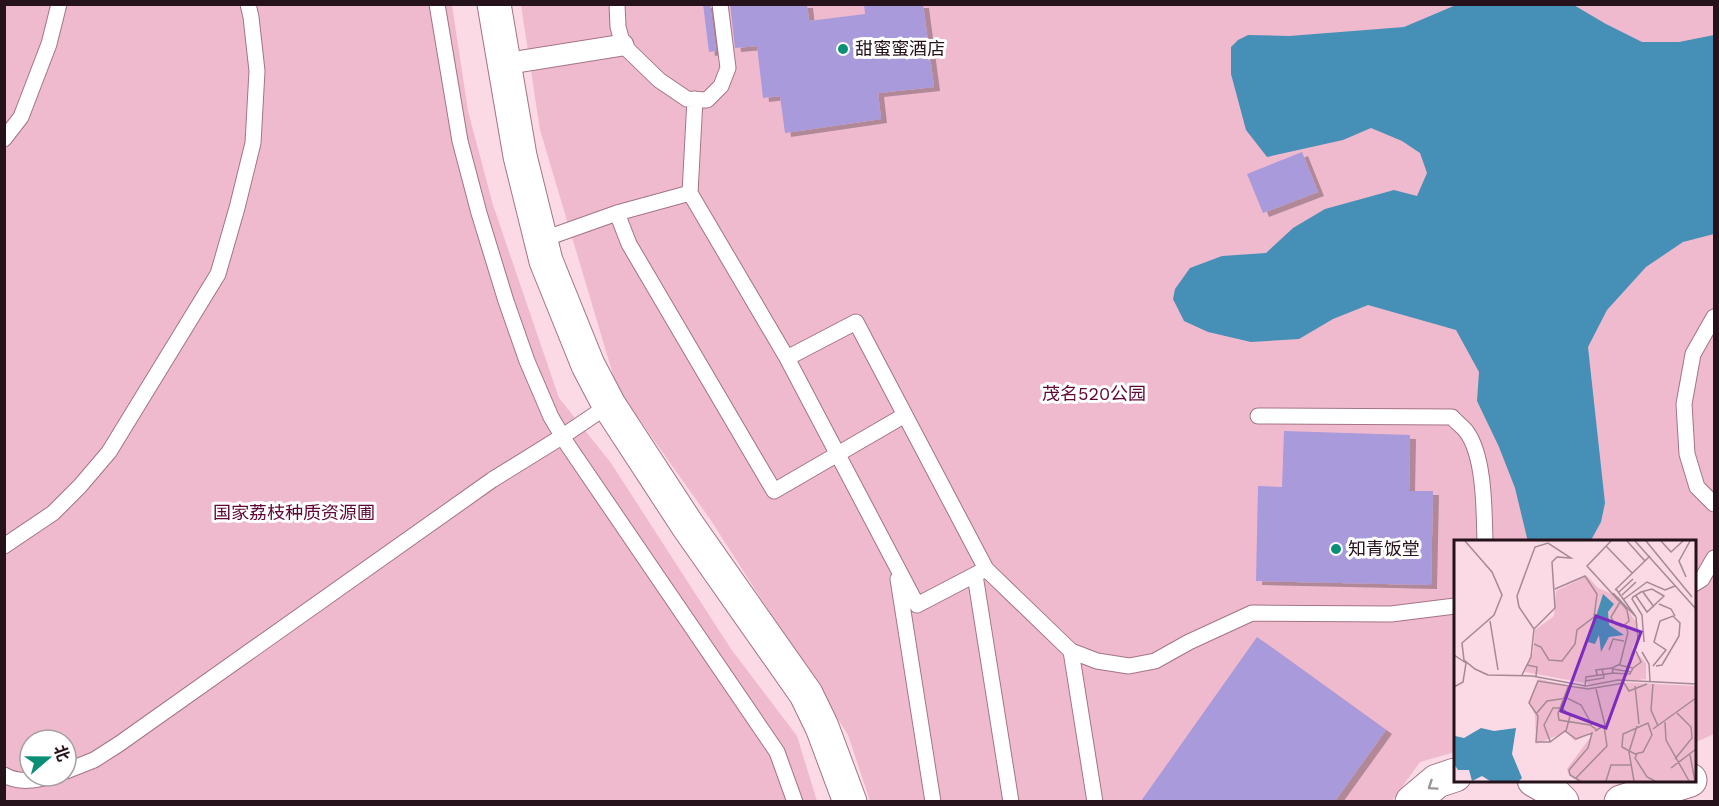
<svg xmlns="http://www.w3.org/2000/svg" width="1719" height="806" viewBox="0 0 1719 806" font-family="'Work Sans','Noto Sans SC',sans-serif">
	<defs>
		<filter id="shadow"><feDropShadow dx="6" dy="4" stdDeviation="0" flood-color="#0004"/></filter>
	</defs>
	<rect width="100%" height="100%" fill="#fbd9e5"/>
	<!-- green -->
	<path fill="#f0bace" fill-rule="evenodd" d="M 5,5 L 452,5 L 468,111 L 493,205 L 559,398 L 611,463 L 731,649 L 797,736 L 817,801 L 5,802 ZM 30,740 L 66,740 L 66,776 L 30,776 Z
		M 521,5 L 1714,5 L 1714,734 L 1694,743 L 1694,542 L 1455,542 L 1455,752 L 1420,762 L 1392,801 L 870,801 L 848,735 L 712,522 L 617,388 L 540,130 Z"/>
	<!-- water -->
	<path fill="#4690b7" d="M 1572,4 L 1606,24 L 1642,42 L 1679,42 L 1714,35 L 1714,234 L 1683,242 L 1646,267 L 1607,310 L 1588,347 L 1605,503 L 1601,522 L 1590,542 L 1528,542 L 1515,488 L 1499,447 L 1477,401 L 1479,372 L 1456,330 L 1368,305 L 1333,319 L 1299,339 L 1251,342 L 1208,332 L 1184,321 L 1173,299 L 1175,289 L 1190,268 L 1222,256 L 1266,253 L 1293,228 L 1325,209 L 1394,190 L 1417,196 L 1427,173 L 1420,153 L 1402,141 L 1371,128 L 1343,140 L 1267,157 L 1246,130 L 1231,74 L 1231,47 L 1238,40 L 1248,35 L 1289,36 L 1404,27 L 1456,5 Z"/>
	<!-- building -->
	<path fill="#a99adb" filter="url(#shadow)" d="M 703,4 L 710,4 L 716,51 L 709,52 Z
		M 730,4 L 807,4 L 809,21 L 865,14 L 864,4 L 923,4 L 934,87 L 878,93 L 881,119 L 785,133 L 780,96 L 763,98 L 757,46 L 735,48 Z
		M 1302,152 L 1318,192 L 1263,213 L 1247,174 Z
		M 1284,431 L 1410,435 L 1409,491 L 1433,491 L 1431,585 L 1256,581 L 1258,486 L 1282,487 Z
		M 1257,637 L 1386,730 L 1335,801 L 1141,801 Z"/>
	<g fill="none" stroke-linecap="round" stroke-linejoin="round">
		<defs>
			<path id="service" d="M 437,4 L 460,141 L 479,213 L 506,301 L 527,361 L 551,417 L 567,444 L 777,752 L 795,802
				M 617,4 L 618,27 L 623,45 L 659,80 L 687,99 L 707,100 L 721,86 L 728,68 L 720,4
				M 4,139 L 21,117 L 49,44 L 59,4
				M 690,193 L 695,99
				M 617,213 L 629,244 L 774,491 L 905,415
				M 541,240 L 617,213 L 690,193 L 787,358 L 917,605 L 986,569
				M 1714,317 L 1693,354 L 1684,404 L 1687,454 L 1697,487 L 1714,504
				M 787,358 L 856,322 L 986,569 L 1071,651 L 1097,661 L 1129,666 L 1155,661 L 1189,642 L 1252,613 L 1391,614 L 1455,606
				M 1258,416 L 1452,417 C 1456,422 1462,426 1466,431 C 1485,456 1484,511 1485,542
				M 4,546 L 53,513 L 80,486 L 109,452 L 218,274 L 237,208 L 253,143 L 257,71 L 251,17 L 248,4
				M 975,575 L 1011,802
				M 898,579 L 933,802
				M 1694,584 L 1702,579 L 1714,558
				M 1071,651 L 1095,802
				M 66,771 L 94,760 L 119,744 L 492,480 L 563,436 L 609,405
				M 4,775 C 18,783 36,781 50,776"/>
			<path id="pedestrian" d="M 504,64 L 623,45"/>
			<path id="tertiary" d="M 1534,780 L 1548,788 L 1562,802
				M 1412,802 L 1437,781 L 1455,775
				M 1621,802 L 1690,780"/>
			<path id="secondary" d="M 494,4 L 520,156 L 546,261 L 588,365 L 609,405 L 688,526 L 806,694 L 822,727 L 850,802"/>
		</defs>
		<!-- service casing -->
		<use href="#service" stroke="#a47386" stroke-width="17"/>
		<!-- pedestrian casing -->
		<use href="#pedestrian" stroke="#a47386" stroke-width="23"/>
		<!-- tertiary casing -->
		<use href="#tertiary" stroke="#a47386" stroke-width="35"/>
		<!-- secondary casing -->
		<use href="#secondary" stroke="#a47386" stroke-width="35"/>
		<!-- service -->
		<use href="#service" stroke="#fff" stroke-width="15"/>
		<!-- pedestrian -->
		<use href="#pedestrian" stroke="#fff" stroke-width="21"/>
		<!-- tertiary -->
		<use href="#tertiary" stroke="#fff" stroke-width="33"/>
		<!-- secondary -->
		<use href="#secondary" stroke="#fff" stroke-width="33"/>
	</g>
	<!-- one-way arrows -->
	<defs><path id="oneway-chevron" d="M-2-3.5L2.5 0L-2 3.5" fill="none" stroke-width="1.6" stroke-linecap="round" stroke-linejoin="round" transform="scale(1.5)"/></defs>
	<use stroke="#9d9498" href="#oneway-chevron" transform="translate(1432 786) rotate(146)"/>
	<!-- markers -->
	<g fill="#098f76" stroke="#fff" stroke-width="2">
		<circle cx="843" cy="49" r="6"/>
		<circle cx="1336" cy="549" r="6"/>
	</g>
	<g text-anchor="middle" stroke-width="6" stroke-linejoin="round" paint-order="stroke">
		<!-- poi labels -->
		<g font-size="18" fill="#25121a" stroke="#fff" text-anchor="start">
			<text x="855" y="55">甜蜜蜜酒店</text>
			<text x="1348" y="555">知青饭堂</text>
		</g>
		<!-- park labels -->
		<g font-size="18" fill="#5f0737" stroke="#fff">
			<text x="1094" y="400">茂名520公园</text>
			<text x="294" y="519">国家荔枝种质资源圃</text>
		</g>
	</g>
	<!-- overview -->
	<g transform="translate(1454 540)">
		<rect width="242" height="242" fill="#fbd9e5"/>
		<path d="M 133,36 L 144,48 L 165,57 L 182,82 L 183,99 L 178,108 L 192,123 L 192,139 L 141,145 L 71,132 L 79,113 L 81,90 L 100,76 L 102,51 ZM 84,139 L 122,147 L 164,142 L 241,146 L 241,241 L 125,241 L 115,235 L 113,229 L 138,195 L 136,192 L 121,201 L 112,192 L 82,204 L 81,175 L 75,162 Z" fill="#f0bace"/>
		<path d="M 149,54 L 160,64 L 154,72 L 155,85 L 170,95 L 155,97 L 147,112 L 145,95 L 141,104 L 134,102 ZM 27,188 L 40,191 L 62,188 L 58,214 L 68,238 L 65,241 L 36,241 L 28,236 L 18,241 L 15,230 L 4,230 L 0,224 L 1,196 L 10,198 Z" fill="#4690b7"/>
		<path fill="none" stroke="#a58994" stroke-width="1.5" d="M 11,1 L 38,32 L 48,55 L 40,75 L 8,103 L 10,120 L 21,129 L 34,135 L 78,136 L 132,146 L 164,140 L 242,144M 157,1 L 133,26 L 164,60 L 169,65 L 173,70 L 175,81 L 168,87 L 161,84 L 157,77 L 166,62M 173,1 L 191,21M 181,1 L 242,69M 192,1 L 238,57M 207,1 L 217,12 L 229,1M 152,6 L 178,33M 232,37 L 225,21 L 236,1M 161,50 L 196,16M 165,52 L 179,39M 189,52 L 200,67M 159,53 L 182,77 L 162,49M 168,55 L 182,42M 182,56 L 193,72 L 210,56 L 198,49 L 187,52 L 179,57 L 178,59 L 188,75 L 190,102M 170,59 L 193,42 L 211,50 L 221,46M 205,64 L 217,69 L 221,76M 182,77 L 184,100M 36,81 L 44,130M 80,104 L 87,107 L 95,120 L 108,121 L 121,104 L 123,90 L 140,77 L 143,54 L 131,36 L 101,49M 155,110 L 159,99 L 170,101M 188,112 L 195,124 L 196,141M 0,115 L 12,123 L 9,142 L 0,147M 73,125 L 83,127 L 82,136M 199,126 L 212,110 L 200,102 L 206,81 L 219,76 L 226,83 L 225,96 L 208,125 L 202,126M 179,128 L 187,122 L 182,111M 159,129 L 177,132M 157,133 L 176,134 L 179,128 L 165,125M 68,135 L 77,117 L 80,89 L 65,67 L 63,56 L 81,7 L 94,3 L 117,18 L 103,17 L 98,22 L 101,68 L 80,89M 143,135 L 142,130 L 158,128M 131,141 L 150,138 L 148,129M 199,144 L 197,170 L 204,186M 131,146 L 132,137 L 159,133 L 158,128 L 166,124 L 174,92 L 171,85M 181,146 L 185,184M 114,147 L 104,173 L 105,180 L 136,185 L 143,190M 82,174 L 93,161 L 113,158 L 127,165 L 138,185M 211,182 L 212,200 L 235,241M 194,183 L 198,195 L 189,212 L 181,214 L 168,207 L 169,194 ZM 199,189 L 242,158M 141,191 L 151,185 L 142,149M 96,201 L 90,185 L 99,168 L 108,168 L 116,176 L 112,191M 183,214 L 181,218 L 193,237 L 201,241M 236,215 L 241,241M 221,219 L 238,198 L 237,187 L 223,173M 217,228 L 242,209M 122,238 L 153,206 L 150,186M 126,241 L 116,235 L 115,230 L 134,208 L 138,193 L 122,199 L 111,191 L 96,202 L 82,202 L 84,176 L 75,163 L 84,141 L 134,149 L 170,143 L 175,151 L 193,144M 152,241 L 157,225 L 177,225M 180,241 L 175,212 L 183,186"/>
		<path fill="#7b2cbf" fill-opacity="0.15" stroke="#7b2cbf" stroke-width="3" d="M 142,76 L 187,92 L 152,188 L 107,171 Z"/>
		<rect width="242" height="242" fill="none" stroke="#25121a" stroke-width="3"/>
	</g>
	<!-- border -->
	<rect width="1719" height="806" fill="none" stroke="#25121a" stroke-width="12"/>
	<!-- north arrow -->
	<g transform="translate(48 758) rotate(70)"><circle r="28" fill="#ffffff" stroke="#a8a0a3" stroke-width="1.5"/>
	<path d="M0-4.5L10 22L0 15L-10 22Z" fill="#098f76"/>
	<text y="-9" font-size="16" font-weight="bold" text-anchor="middle" fill="#25121a">北</text>
	</g>
</svg>
